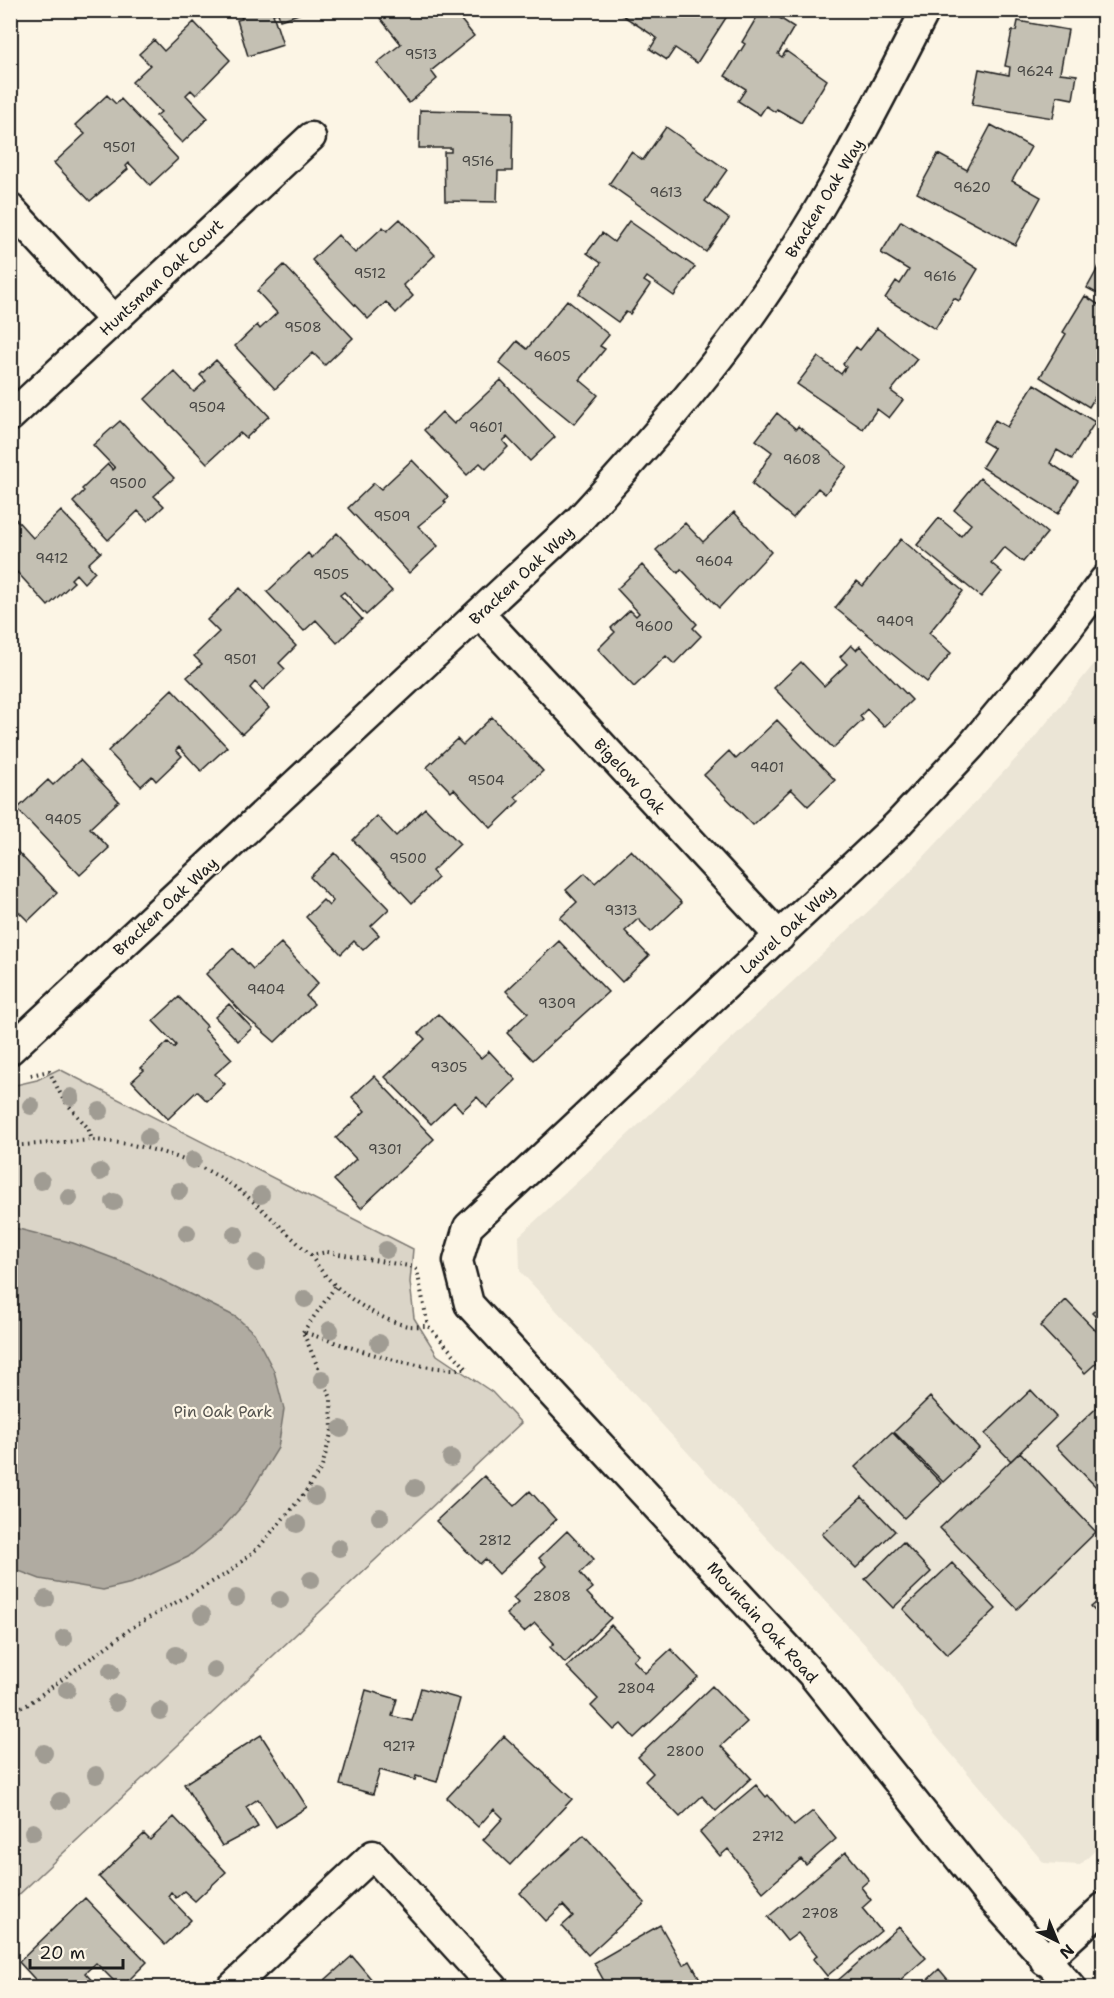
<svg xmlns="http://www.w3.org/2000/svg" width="1114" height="1998" viewBox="0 0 1114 1998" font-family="'Shantell Sans',sans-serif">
	<rect width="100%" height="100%" fill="#fcf5e5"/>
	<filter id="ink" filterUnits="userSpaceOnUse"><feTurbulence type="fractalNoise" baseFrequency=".0167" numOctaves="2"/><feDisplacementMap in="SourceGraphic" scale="12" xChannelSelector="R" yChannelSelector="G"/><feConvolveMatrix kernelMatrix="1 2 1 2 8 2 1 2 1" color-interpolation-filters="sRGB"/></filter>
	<g filter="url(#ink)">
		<!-- built -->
		<path fill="#ebe5d6" d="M 1103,653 L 1104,1842 L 1080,1865 L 1044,1863 L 915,1711 L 894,1676 L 520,1271 L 519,1236 L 903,879 L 1026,748 Z"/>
		<!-- green -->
		<path fill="#dbd5c8" stroke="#7c7872" stroke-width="1.5" d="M 59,1069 L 413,1249 L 410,1282 L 414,1318 L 437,1355 L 492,1392 L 521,1423 L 11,1902 L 11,1086 L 37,1080 Z"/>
		<!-- water -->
		<path fill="#b0aba1" stroke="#75726c" stroke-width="1.5" d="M 11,1227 L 73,1243 L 131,1265 L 236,1317 L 254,1333 L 274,1371 L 284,1409 L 278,1448 L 243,1505 L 219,1532 L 188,1557 L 132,1583 L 103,1590 L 40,1579 L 11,1568 Z"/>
		<!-- building -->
		<path fill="#c4c0b3" stroke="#1c1c1c" stroke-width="1.5" d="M 239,10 L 311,10 L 280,20 L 278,13 L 273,14 L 283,45 L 248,56 L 237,20 L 242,19 Z
			M 390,10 L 453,10 L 474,36 L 431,71 L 437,79 L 409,103 L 377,63 L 401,44 L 380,18 Z
			M 625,10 L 731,10 L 697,63 L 675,48 L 667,60 L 650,49 L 657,38 L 622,15 Z
			M 761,10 L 767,10 L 794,27 L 778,54 L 782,57 L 786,51 L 827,80 L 801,123 L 777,109 L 775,112 L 766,106 L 760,115 L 738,101 L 746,89 L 725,76 L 745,44 L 742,42 Z
			M 1018,21 L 1068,30 L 1060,73 L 1077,75 L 1073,99 L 1057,96 L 1053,118 L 972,105 L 979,69 L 1009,75 L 1010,67 L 1005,66 L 1012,31 L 1016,31 Z
			M 194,22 L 230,60 L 196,95 L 191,90 L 186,95 L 208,118 L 182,143 L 156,116 L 161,112 L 132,82 L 150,65 L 139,54 L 154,40 L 164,51 Z
			M 107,95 L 116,104 L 121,99 L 178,159 L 150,185 L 129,163 L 126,166 L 128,169 L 90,201 L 54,163 L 85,134 L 75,125 Z
			M 420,110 L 513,112 L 512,171 L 498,171 L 497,202 L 445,201 L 444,152 L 451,152 L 451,148 L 419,148 Z
			M 991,125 L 1031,147 L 1012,181 L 1041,197 L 1015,245 L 917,193 L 938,154 L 967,170 Z
			M 666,127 L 727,170 L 705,201 L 729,219 L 706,252 L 609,184 L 631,152 L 643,160 Z
			M 400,219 L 435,255 L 403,285 L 413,296 L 396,313 L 386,302 L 368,319 L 312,260 L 338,235 L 355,253 L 383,227 L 387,231 Z
			M 629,221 L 695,267 L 674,296 L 647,277 L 644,281 L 650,285 L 630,314 L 626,312 L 618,322 L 579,294 L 601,263 L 587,253 L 602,233 L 614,242 Z
			M 901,221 L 978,269 L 959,301 L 954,298 L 935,329 L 885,298 L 896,281 L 900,284 L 909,270 L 881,253 Z
			M 1104,257 L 1104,297 L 1087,288 Z
			M 284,265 L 353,338 L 325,365 L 313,353 L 275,389 L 235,346 L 257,325 L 260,329 L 277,313 L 257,291 Z
			M 1085,296 L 1104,308 L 1104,394 L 1098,392 L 1089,407 L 1040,377 L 1066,334 L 1063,332 Z
			M 567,300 L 609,335 L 600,346 L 605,349 L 580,380 L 598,395 L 574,424 L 499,363 L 517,341 L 527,349 Z
			M 877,328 L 917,359 L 891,391 L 903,400 L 889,418 L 877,409 L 863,429 L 797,384 L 818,357 L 841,374 L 846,367 L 843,364 L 856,347 L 860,350 Z
			M 216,360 L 269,416 L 246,438 L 240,433 L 207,463 L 145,399 L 174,371 L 194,392 L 206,381 L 200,375 Z
			M 501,380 L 555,437 L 530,461 L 507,437 L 503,441 L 508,447 L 486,469 L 480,463 L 467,475 L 424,430 L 442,412 L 454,424 Z
			M 1034,384 L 1095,422 L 1072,459 L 1057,450 L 1050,463 L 1078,481 L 1058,514 L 982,467 L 994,448 L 982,441 L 995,420 L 1007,427 Z
			M 777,413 L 796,429 L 798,426 L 847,466 L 825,494 L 818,488 L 793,518 L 752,484 L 772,452 L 756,440 Z
			M 120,421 L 174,478 L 154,496 L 164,506 L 148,521 L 138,511 L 108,540 L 73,502 L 84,491 L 82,489 L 108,464 L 113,470 L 115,468 L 93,445 Z
			M 412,460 L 448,497 L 444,501 L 446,503 L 418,526 L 438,546 L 409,573 L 348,508 L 374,483 L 381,489 Z
			M 980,478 L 1047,533 L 1023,562 L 1004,547 L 991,563 L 1002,572 L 981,597 L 917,545 L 939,518 L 961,536 L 971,524 L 954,510 Z
			M 61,511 L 101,552 L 88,564 L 95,572 L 84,583 L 76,574 L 71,579 L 74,582 L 48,606 L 17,572 L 10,578 L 10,519 L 13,516 L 33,538 Z
			M 734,512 L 771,552 L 719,608 L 681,569 L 678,573 L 656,550 L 685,523 L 703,542 Z
			M 337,533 L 392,591 L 366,615 L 344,592 L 340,595 L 362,619 L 337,643 L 316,620 L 304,631 L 267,592 L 308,553 L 312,558 Z
			M 901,539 L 963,591 L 929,633 L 951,653 L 927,682 L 835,608 L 857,581 L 863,586 Z
			M 642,565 L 697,624 L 693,628 L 701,636 L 674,664 L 666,656 L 634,687 L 598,649 L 615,632 L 611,628 L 630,610 L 636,616 L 639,613 L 617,589 Z
			M 240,588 L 296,646 L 279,663 L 285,669 L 263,690 L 255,682 L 250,688 L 269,708 L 242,734 L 187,677 L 202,664 L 194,656 L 219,632 L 207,620 Z
			M 851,645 L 856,650 L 860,646 L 912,700 L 884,727 L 867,709 L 860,716 L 863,720 L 833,748 L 774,688 L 801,662 L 824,686 L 847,664 L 840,657 Z
			M 172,689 L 227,747 L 201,771 L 179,747 L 176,750 L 182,756 L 156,781 L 152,776 L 141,786 L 108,751 Z
			M 492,717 L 543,771 L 515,797 L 519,801 L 491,828 L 454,789 L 451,792 L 427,767 L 457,739 L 463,745 Z
			M 777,720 L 835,780 L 808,806 L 791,789 L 753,825 L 704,775 L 729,751 L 736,759 Z
			M 80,760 L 119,801 L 90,828 L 109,848 L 80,875 L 17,809 L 48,780 L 53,785 Z
			M 425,808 L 460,844 L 432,871 L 438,878 L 412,903 L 353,840 L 377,816 L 396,836 Z
			M 10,844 L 57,893 L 28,921 L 10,903 Z
			M 631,850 L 682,903 L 651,932 L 638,919 L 625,931 L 649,956 L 622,982 L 560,918 L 577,902 L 566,890 L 585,873 L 595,883 Z
			M 335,853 L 389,909 L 371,926 L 379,935 L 363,950 L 354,941 L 341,954 L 306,917 L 323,900 L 329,906 L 333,901 L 310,877 Z
			M 559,941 L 608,992 L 533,1060 L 507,1033 L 528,1013 L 506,991 Z
			M 281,943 L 318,983 L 306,996 L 314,1004 L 275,1042 L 246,1017 L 206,974 L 233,948 L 253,969 Z
			M 179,997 L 207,1026 L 204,1029 L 232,1059 L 215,1074 L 225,1084 L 207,1101 L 197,1091 L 168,1119 L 132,1081 L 144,1070 L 141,1068 L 168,1042 L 174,1048 L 176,1045 L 153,1021 Z
			M 229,1004 L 252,1028 L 238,1041 L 215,1017 Z
			M 438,1014 L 481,1058 L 489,1051 L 516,1080 L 487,1108 L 477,1097 L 462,1111 L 454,1102 L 431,1124 L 385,1077 L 425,1039 L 419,1033 Z
			M 374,1076 L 434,1139 L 361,1208 L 334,1180 L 356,1159 L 336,1138 L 365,1111 L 352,1097 Z
			M 1066,1300 L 1104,1339 L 1104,1356 L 1085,1373 L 1040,1326 Z
			M 1104,1302 L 1104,1325 L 1092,1313 Z
			M 1031,1390 L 1056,1417 L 1011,1461 L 985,1434 Z
			M 930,1397 L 979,1448 L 943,1482 L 894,1432 Z
			M 1104,1401 L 1104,1495 L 1056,1446 Z
			M 892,1432 L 941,1483 L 904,1518 L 855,1467 Z
			M 1020,1452 L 1096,1532 L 1017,1609 L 940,1528 Z
			M 484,1476 L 514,1506 L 530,1491 L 556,1520 L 499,1574 L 485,1559 L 480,1564 L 436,1521 Z
			M 862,1497 L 895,1531 L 856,1568 L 822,1534 Z
			M 567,1531 L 594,1559 L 580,1573 L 593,1588 L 587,1593 L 611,1618 L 565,1663 L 550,1647 L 554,1643 L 535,1623 L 524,1632 L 506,1614 L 518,1603 L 513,1598 L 546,1566 L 539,1558 Z
			M 903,1542 L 931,1572 L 893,1608 L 865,1579 Z
			M 952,1563 L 996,1609 L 947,1655 L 903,1609 Z
			M 1104,1596 L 1104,1620 L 1091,1607 Z
			M 611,1625 L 639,1655 L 633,1660 L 645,1673 L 671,1649 L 698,1677 L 634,1738 L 621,1724 L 614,1730 L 591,1706 L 598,1699 L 567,1667 Z
			M 712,1686 L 747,1722 L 721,1746 L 751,1778 L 716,1811 L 702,1796 L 680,1817 L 645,1781 L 653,1773 L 638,1757 Z
			M 421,1688 L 460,1699 L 437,1782 L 416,1776 L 415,1780 L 380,1770 L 373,1794 L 340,1785 L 366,1690 L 397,1699 L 392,1716 L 412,1721 Z
			M 261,1735 L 307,1807 L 276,1827 L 258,1799 L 246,1807 L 258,1827 L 222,1846 L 184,1784 Z
			M 504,1736 L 572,1799 L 510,1865 L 483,1840 L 503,1818 L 494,1809 L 478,1827 L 447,1798 Z
			M 756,1785 L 766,1797 L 768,1795 L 794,1826 L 813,1811 L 836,1839 L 806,1865 L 801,1859 L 763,1892 L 728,1849 L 720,1856 L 700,1832 Z
			M 174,1817 L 226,1872 L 195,1901 L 184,1891 L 176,1898 L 171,1892 L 168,1896 L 191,1920 L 165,1945 L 99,1877 L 144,1834 L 150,1840 Z
			M 584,1835 L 645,1903 L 588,1955 L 562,1926 L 573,1916 L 563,1905 L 546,1921 L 520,1893 Z
			M 846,1852 L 869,1880 L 861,1887 L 871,1900 L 862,1908 L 881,1931 L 827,1976 L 813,1959 L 817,1956 L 798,1933 L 787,1941 L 768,1917 Z
			M 85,1898 L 147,1962 L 121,1988 L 96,1963 L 85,1973 L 99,1988 L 43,1988 L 19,1962 Z
			M 660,1925 L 683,1965 L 690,1961 L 700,1979 L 693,1983 L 696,1988 L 608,1988 L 594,1963 Z
			M 899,1927 L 926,1958 L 900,1980 L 906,1988 L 841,1988 L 836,1982 Z
			M 352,1956 L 378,1987 L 316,1988 Z
			M 939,1969 L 955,1988 L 919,1988 Z
			M 10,1972 L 25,1988 L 10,1988 Z"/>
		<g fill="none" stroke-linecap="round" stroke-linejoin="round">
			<defs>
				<path id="minor" d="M 10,208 L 114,320
					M 10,417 L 311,137
					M 480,614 L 780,937
					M 10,1050 L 579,520 C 643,450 707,379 761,300 C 824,209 874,111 924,13 L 920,10
					M 1045,1961 L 1104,1907
					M 231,1988 L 373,1855 L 494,1988
					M 1072,1988 L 990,1897 L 811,1673 L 469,1304 L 458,1261 L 468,1227 L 897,825 L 971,746 L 1064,634 L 1104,580"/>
			</defs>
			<!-- minor casing -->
			<use href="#minor" stroke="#1c1c1c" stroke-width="33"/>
			<!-- path -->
			<path stroke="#1c1c1c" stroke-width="4" stroke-dasharray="1.5 4.5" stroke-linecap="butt" d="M 10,1146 L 92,1140
				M 311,1255 C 328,1287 370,1316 404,1325 C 411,1327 421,1326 428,1326
				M 303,1332 L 335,1287
				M 10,1711 L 27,1705 L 136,1625 L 228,1573 L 259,1547 L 304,1494 L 322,1467 L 332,1430 L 331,1398 L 303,1332 C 355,1348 412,1371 467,1369 L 428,1326 L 417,1270 L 414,1267 L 327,1252 L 311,1255 C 287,1234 264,1209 239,1190 C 196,1159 144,1143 92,1140 L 88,1128 L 63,1099 L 49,1071 L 27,1076"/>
			<!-- minor -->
			<use href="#minor" stroke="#fcf5e5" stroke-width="28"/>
		</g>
		<!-- trees -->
		<g fill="#a09c93">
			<circle cx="71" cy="1097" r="9"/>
			<circle cx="31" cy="1106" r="9"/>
			<circle cx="100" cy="1111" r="9"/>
			<circle cx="148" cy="1137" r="9"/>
			<circle cx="193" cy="1160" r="9"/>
			<circle cx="100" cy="1172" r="9"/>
			<circle cx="41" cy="1181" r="9"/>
			<circle cx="179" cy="1191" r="9"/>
			<circle cx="261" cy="1195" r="9"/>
			<circle cx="69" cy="1198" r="9"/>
			<circle cx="114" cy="1202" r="9"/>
			<circle cx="187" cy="1233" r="9"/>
			<circle cx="235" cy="1234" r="9"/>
			<circle cx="386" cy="1250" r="9"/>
			<circle cx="257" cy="1263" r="9"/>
			<circle cx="305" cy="1299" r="9"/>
			<circle cx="330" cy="1330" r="9"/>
			<circle cx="379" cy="1343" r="9"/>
			<circle cx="322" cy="1379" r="9"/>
			<circle cx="341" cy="1429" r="9"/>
			<circle cx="451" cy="1458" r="9"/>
			<circle cx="415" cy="1488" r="9"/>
			<circle cx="315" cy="1497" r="9"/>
			<circle cx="380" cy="1517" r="9"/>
			<circle cx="297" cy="1524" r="9"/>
			<circle cx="339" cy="1548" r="9"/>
			<circle cx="311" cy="1580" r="9"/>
			<circle cx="236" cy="1598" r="9"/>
			<circle cx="46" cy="1599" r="9"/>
			<circle cx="280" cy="1600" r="9"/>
			<circle cx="202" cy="1615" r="9"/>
			<circle cx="64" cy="1638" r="9"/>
			<circle cx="176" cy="1655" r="9"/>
			<circle cx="214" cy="1670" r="9"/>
			<circle cx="111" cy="1671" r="9"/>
			<circle cx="67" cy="1690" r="9"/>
			<circle cx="116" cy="1703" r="9"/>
			<circle cx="160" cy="1711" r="9"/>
			<circle cx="44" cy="1753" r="9"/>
			<circle cx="96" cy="1775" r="9"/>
			<circle cx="60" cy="1801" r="9"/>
			<circle cx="33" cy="1832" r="9"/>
		</g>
	</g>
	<g text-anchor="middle" stroke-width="4.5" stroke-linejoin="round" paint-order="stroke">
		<!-- number labels -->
		<g font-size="14" fill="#464542">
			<text x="421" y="59">9513</text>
			<text x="1035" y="76">9624</text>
			<text x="119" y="152">9501</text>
			<text x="478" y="166">9516</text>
			<text x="972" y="192">9620</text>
			<text x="666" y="197">9613</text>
			<text x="370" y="278">9512</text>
			<text x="940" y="281">9616</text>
			<text x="303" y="332">9508</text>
			<text x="552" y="361">9605</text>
			<text x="207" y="412">9504</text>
			<text x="486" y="432">9601</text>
			<text x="802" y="464">9608</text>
			<text x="128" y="488">9500</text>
			<text x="392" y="521">9509</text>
			<text x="52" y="563">9412</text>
			<text x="714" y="566">9604</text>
			<text x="331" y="579">9505</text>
			<text x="895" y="626">9409</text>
			<text x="654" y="631">9600</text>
			<text x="240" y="664">9501</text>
			<text x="767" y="772">9401</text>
			<text x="486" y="785">9504</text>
			<text x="63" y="824">9405</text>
			<text x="408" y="863">9500</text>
			<text x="621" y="915">9313</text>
			<text x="266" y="994">9404</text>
			<text x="557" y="1008">9309</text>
			<text x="449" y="1072">9305</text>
			<text x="385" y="1154">9301</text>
			<text x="495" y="1545">2812</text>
			<text x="552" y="1601">2808</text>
			<text x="636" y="1693">2804</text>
			<text x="399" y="1751">9217</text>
			<text x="685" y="1756">2800</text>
			<text x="768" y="1841">2712</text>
			<text x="820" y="1918">2708</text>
		</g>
		<!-- street labels -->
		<g font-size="16" fill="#1c1c1c" stroke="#fcf5e5">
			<text transform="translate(824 198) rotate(-59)" y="6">Bracken Oak Way</text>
			<text transform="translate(161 277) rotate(-43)" y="6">Huntsman Oak Court</text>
			<text transform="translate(521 575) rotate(-43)" y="6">Bracken Oak Way</text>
			<text transform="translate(630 776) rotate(47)" y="6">Bigelow Oak</text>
			<text transform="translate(165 906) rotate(-43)" y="6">Bracken Oak Way</text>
			<text transform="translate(787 929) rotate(-43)" y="6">Laurel Oak Way</text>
			<text transform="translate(763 1622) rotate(48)" y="6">Mountain Oak Road</text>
		</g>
		<!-- park labels -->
		<g font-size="16" fill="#555450" stroke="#fcf5e5">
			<text x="223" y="1417">Pin Oak Park</text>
		</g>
	</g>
	<!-- margin -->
	<rect width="1114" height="1998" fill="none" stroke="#fcf5e5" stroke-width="36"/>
	<rect x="18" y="18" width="1078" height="1962" fill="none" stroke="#1c1c1c" stroke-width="2" filter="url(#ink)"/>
	<!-- north arrow -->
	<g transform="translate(1057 1941) rotate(137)" stroke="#fcf5e5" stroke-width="4.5" paint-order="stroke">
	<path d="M0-4.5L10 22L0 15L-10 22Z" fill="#1c1c1c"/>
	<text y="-9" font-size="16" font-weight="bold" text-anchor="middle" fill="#1c1c1c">N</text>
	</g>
	<!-- scale -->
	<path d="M30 1959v9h93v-9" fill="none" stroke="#1c1c1c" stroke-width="3"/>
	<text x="39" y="1959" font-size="18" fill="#1c1c1c" stroke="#fcf5e5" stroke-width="4.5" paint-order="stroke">20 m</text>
</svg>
